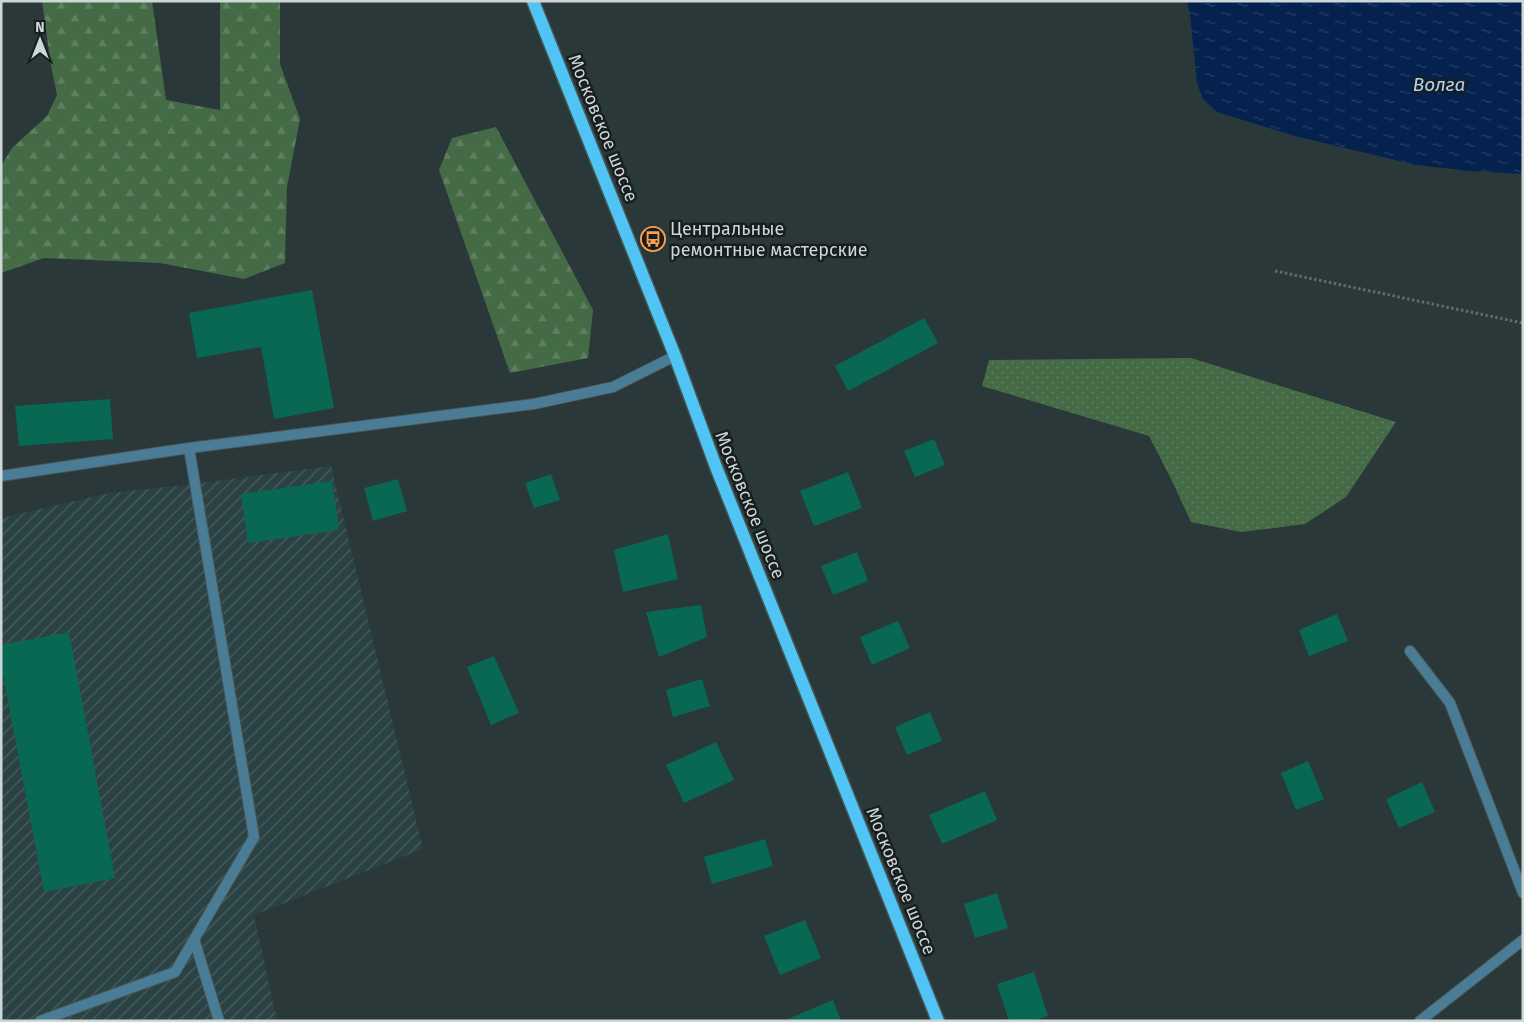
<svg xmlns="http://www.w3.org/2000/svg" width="1524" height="1022" viewBox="0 0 1524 1022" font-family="'Fira Sans',sans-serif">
	<defs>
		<pattern id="industrial-furrows" width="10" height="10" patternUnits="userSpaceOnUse" patternTransform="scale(1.25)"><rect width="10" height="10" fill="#2b4244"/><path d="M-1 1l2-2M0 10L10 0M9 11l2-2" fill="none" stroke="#495d5e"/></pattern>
		<pattern id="grass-dots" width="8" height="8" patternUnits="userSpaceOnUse" patternTransform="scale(1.25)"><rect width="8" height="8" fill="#456a46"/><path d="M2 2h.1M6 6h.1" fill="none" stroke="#5f7f60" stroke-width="1.8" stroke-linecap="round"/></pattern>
		<pattern id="forest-firs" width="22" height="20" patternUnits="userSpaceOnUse" patternTransform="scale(1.25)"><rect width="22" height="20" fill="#456a46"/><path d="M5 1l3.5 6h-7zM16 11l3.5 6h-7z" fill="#5f7f60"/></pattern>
		<pattern id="water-ripples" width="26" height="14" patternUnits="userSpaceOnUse" patternTransform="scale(1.25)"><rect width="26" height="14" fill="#04224d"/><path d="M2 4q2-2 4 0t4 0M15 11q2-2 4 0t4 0" fill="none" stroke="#274166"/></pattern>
	</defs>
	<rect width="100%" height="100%" fill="#2a3839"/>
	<!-- industrial -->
	<path fill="url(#industrial-furrows)" d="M 331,466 L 423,849 L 254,915 L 277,1021 L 1,1021 L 1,518 L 110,493 L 194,484 Z"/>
	<!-- grass -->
	<path fill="url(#grass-dots)" d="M 1191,358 L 1396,422 L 1346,497 L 1305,524 L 1241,532 L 1191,522 L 1172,481 L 1149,436 L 982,386 L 989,360 Z"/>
	<!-- forest -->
	<path fill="url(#forest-firs)" d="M 42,1 L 152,1 L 166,100 L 220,110 L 220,1 L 280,1 L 280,64 L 300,119 L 287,187 L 285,263 L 244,279 L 160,263 L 44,258 L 1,273 L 1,166 L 12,148 L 47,116 L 57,95 L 51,66 Z
		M 496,127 L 593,310 L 588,358 L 510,373 L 439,170 L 452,138 Z"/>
	<!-- water -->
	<path fill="url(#water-ripples)" d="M 1187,1 L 1523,1 L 1523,174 L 1470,171 L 1416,165 L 1295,136 L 1217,112 L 1203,99 L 1197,84 L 1190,14 Z"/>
	<!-- building -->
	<path fill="#086854" d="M 312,290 L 334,408 L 274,419 L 261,347 L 197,358 L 189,313 Z
		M 924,318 L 938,343 L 848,391 L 835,366 Z
		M 110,399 L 113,439 L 19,446 L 15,406 Z
		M 934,439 L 945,465 L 915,477 L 904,451 Z
		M 848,472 L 862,508 L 814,526 L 800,491 Z
		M 551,474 L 560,500 L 534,508 L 525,483 Z
		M 398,479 L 407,511 L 373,521 L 364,488 Z
		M 332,481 L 339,530 L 248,543 L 241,494 Z
		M 668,534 L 678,579 L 623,592 L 614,550 Z
		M 857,552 L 868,581 L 833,595 L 821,566 Z
		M 701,605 L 707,637 L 659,657 L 646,612 Z
		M 1337,614 L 1348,641 L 1309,656 L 1299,630 Z
		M 898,621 L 910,648 L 872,665 L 860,637 Z
		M 69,632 L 115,878 L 44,892 L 1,664 L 1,645 Z
		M 494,656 L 519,713 L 491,725 L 467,667 Z
		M 702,679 L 710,706 L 673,717 L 666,690 Z
		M 930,712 L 942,741 L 907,755 L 895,727 Z
		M 716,742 L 734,780 L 684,803 L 666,765 Z
		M 1308,761 L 1324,799 L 1296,810 L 1281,773 Z
		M 1422,782 L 1435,812 L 1399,828 L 1386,799 Z
		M 985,791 L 997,820 L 942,844 L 929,815 Z
		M 765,839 L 773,866 L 712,884 L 704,857 Z
		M 997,893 L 1008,928 L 975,938 L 964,904 Z
		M 805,920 L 821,958 L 780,975 L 764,936 Z
		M 1034,972 L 1048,1016 L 1033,1021 L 1009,1021 L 997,984 Z
		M 833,1000 L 841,1021 L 788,1021 L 788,1019 Z"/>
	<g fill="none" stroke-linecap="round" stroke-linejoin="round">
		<defs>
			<path id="service" d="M 1,476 L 189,448 L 534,404 L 613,387 L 675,356
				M 1410,651 L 1450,703 L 1523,893
				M 194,939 L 219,1021
				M 40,1021 L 175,972 L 254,837 L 189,448"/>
			<path id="minor" d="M 1420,1021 L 1523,940"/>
			<path id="primary" d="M 533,1 L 675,356 L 716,467 L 938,1021"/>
		</defs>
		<!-- service casing -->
		<use href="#service" stroke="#485555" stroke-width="12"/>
		<!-- minor casing -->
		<use href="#minor" stroke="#485555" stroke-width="12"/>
		<!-- primary casing -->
		<use href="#primary" stroke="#485555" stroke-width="15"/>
		<!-- path -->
		<path stroke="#5f6c6c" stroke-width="3" stroke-dasharray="2.5 2.5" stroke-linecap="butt" d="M 1275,271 L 1523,323"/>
		<!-- service -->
		<use href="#service" stroke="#4a7d95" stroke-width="10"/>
		<!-- minor -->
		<use href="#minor" stroke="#4a7d95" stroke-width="10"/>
		<!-- primary -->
		<use href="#primary" stroke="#50c4f5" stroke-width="12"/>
	</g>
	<!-- icons -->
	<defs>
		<symbol id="bus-ring" viewBox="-11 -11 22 22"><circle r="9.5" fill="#171e1e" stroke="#fa9f4e" stroke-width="1.5"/><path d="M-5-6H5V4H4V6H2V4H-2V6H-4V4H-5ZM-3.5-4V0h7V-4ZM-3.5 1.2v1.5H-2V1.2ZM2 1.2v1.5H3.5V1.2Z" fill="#fa9f4e"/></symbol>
	</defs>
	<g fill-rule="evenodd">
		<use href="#bus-ring" x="639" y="225" width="28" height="28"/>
	</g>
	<g text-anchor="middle" stroke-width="5" stroke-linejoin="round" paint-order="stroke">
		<!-- street labels -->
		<g font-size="18" fill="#ced7d7" stroke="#171e1e">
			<text transform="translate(603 128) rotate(68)" y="6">Московское шоссе</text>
			<text transform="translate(750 505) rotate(68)" y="6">Московское шоссе</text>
			<text transform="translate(901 881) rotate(68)" y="6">Московское шоссе</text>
		</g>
		<!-- poi labels -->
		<g font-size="18" fill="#ced7d7" stroke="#171e1e" text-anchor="start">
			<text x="670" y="235">Центральные<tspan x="670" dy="21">ремонтные мастерские</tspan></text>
		</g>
		<!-- water labels -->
		<g font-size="19" font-style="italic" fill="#b2d0fc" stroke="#171e1e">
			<text x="1439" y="91">Волга</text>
		</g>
	</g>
	<!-- border -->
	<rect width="1524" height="1022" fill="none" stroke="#ced7d7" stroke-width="5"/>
	<!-- north arrow -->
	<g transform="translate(40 40)" stroke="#171e1e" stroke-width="4" paint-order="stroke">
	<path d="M0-4L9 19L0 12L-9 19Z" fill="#ced7d7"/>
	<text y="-8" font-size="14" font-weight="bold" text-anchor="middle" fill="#ced7d7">N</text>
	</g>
</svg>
